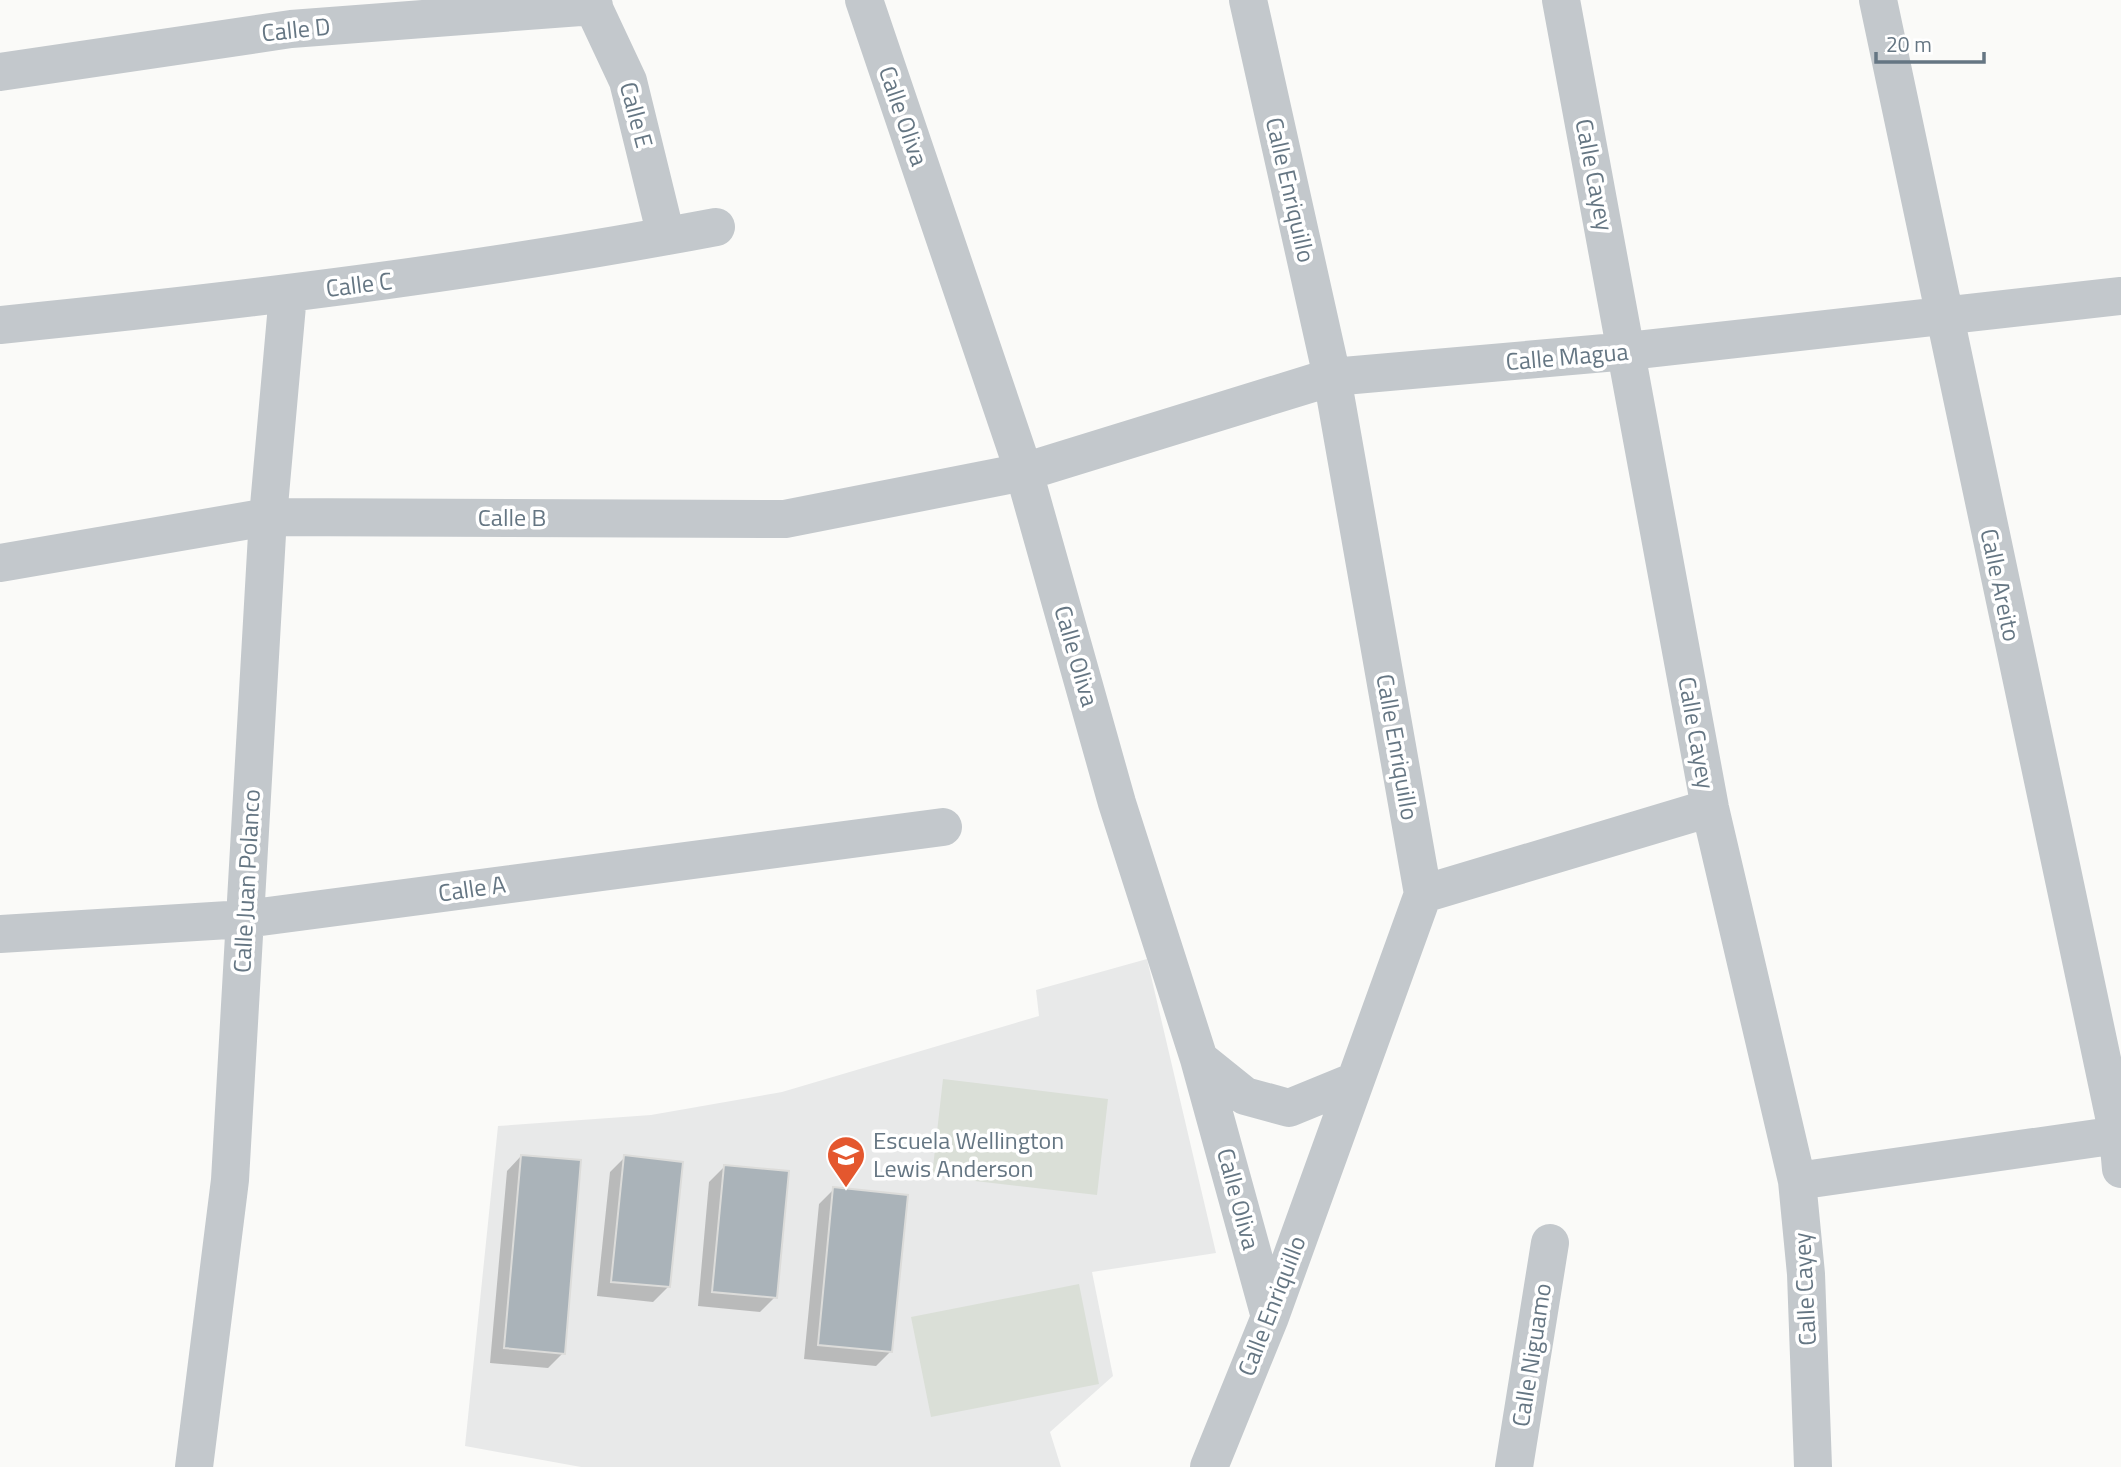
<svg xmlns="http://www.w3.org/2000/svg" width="2121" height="1467" viewBox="0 0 2121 1467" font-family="'Titillium Web',sans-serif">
	<rect width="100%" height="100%" fill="#fafaf8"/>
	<!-- built -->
	<path fill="#e8e9e9" d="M 1147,959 L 1216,1253 L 1092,1272 L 1113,1376 L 1050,1432 L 1061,1467 L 581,1467 L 465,1446 L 498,1126 L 651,1115 L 782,1092 L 1039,1016 L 1036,990 Z"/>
	<!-- green -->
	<path fill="#dadfd7" d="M 943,1079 L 1108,1099 L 1097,1195 L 932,1176 Z
		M 1079,1284 L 1099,1384 L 931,1417 L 911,1317 Z"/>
	<!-- shadow -->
	<path fill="#0003" d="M 521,1156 L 563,1353 L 548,1368 L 490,1363 L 507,1171 Z
		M 625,1157 L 668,1287 L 653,1302 L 597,1296 L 610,1172 Z
		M 724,1167 L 775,1297 L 760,1312 L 698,1306 L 709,1182 Z
		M 834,1189 L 891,1351 L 876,1366 L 804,1359 L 819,1204 Z"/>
	<!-- building -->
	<path fill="#aab3b9" stroke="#dcdcda" stroke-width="2" d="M 521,1155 L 581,1160 L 565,1354 L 504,1348 Z
		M 624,1155 L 683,1162 L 670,1287 L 611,1282 Z
		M 724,1165 L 789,1171 L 777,1298 L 712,1292 Z
		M 833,1187 L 908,1195 L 892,1352 L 818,1345 Z"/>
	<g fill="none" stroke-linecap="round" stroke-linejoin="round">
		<!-- street -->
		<path stroke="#c3c8cc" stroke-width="38" d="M 590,0 L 628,81 L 666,236
			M 864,0 L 1024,472 L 1117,803 L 1199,1059 L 1270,1317
			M 1561,0 L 1710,808 L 1797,1181 L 1806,1274 L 1813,1467
			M 1878,0 L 2118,1135 L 2121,1169
			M 0,72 L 291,29 L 594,6
			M 0,325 C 240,301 479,272 716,227
			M 0,563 L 268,517 L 785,519 L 1024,472 L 1332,377 L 1628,351 L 2121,296
			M 1423,894 L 1710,808
			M 0,934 L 245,919 L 943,827
			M 1199,1059 L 1245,1096 L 1289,1108 L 1355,1081
			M 1797,1181 L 2118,1135
			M 194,1467 L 230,1180 L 268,517 L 288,294
			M 1209,1467 L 1270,1317 L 1423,894 L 1332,377 L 1248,0
			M 1514,1467 L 1550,1243"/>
	</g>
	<!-- icons -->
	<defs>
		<symbol id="school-pin" viewBox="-11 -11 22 30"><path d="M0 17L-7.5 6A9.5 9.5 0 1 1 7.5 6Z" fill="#e4572e" stroke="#fff"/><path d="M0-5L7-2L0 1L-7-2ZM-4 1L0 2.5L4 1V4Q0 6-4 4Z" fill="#fff"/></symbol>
	</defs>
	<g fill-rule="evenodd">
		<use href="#school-pin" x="824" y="1133" width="44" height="60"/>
	</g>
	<g text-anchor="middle" stroke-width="7" stroke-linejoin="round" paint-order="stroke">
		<!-- street labels -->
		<g font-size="24" fill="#657683" stroke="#fff">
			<text transform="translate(296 30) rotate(-6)" y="8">Calle D</text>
			<text transform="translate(636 115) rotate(75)" y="8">Calle E</text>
			<text transform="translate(903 116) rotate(71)" y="8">Calle Oliva</text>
			<text transform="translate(1594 175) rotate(79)" y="8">Calle Cayey</text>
			<text transform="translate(1290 190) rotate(77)" y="8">Calle Enriquillo</text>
			<text transform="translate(359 285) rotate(-7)" y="8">Calle C</text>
			<text transform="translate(1567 357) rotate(-5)" y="8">Calle Magua</text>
			<text x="512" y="526">Calle B</text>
			<text transform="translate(2000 585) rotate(78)" y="8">Calle Areito</text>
			<text transform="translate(1076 656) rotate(74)" y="8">Calle Oliva</text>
			<text transform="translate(1696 733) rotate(80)" y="8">Calle Cayey</text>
			<text transform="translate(1397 747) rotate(80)" y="8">Calle Enriquillo</text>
			<text transform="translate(247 881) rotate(-87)" y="8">Calle Juan Polanco</text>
			<text transform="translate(472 889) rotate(-8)" y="8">Calle A</text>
			<text transform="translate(1238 1199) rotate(75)" y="8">Calle Oliva</text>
			<text transform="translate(1805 1289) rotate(-93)" y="8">Calle Cayey</text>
			<text transform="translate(1272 1306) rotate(-69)" y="8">Calle Enriquillo</text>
			<text transform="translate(1532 1355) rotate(-81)" y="8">Calle Niguamo</text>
		</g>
		<!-- poi labels -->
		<g font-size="24" fill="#657683" stroke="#fff" text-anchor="start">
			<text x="873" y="1149">Escuela Wellington<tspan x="873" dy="28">Lewis Anderson</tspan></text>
		</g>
	</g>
	<!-- scale -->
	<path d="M1876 52v10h108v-10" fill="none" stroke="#657683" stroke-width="3.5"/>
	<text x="1886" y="52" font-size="21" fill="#657683" stroke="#ffffff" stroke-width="5" paint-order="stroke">20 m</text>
</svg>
